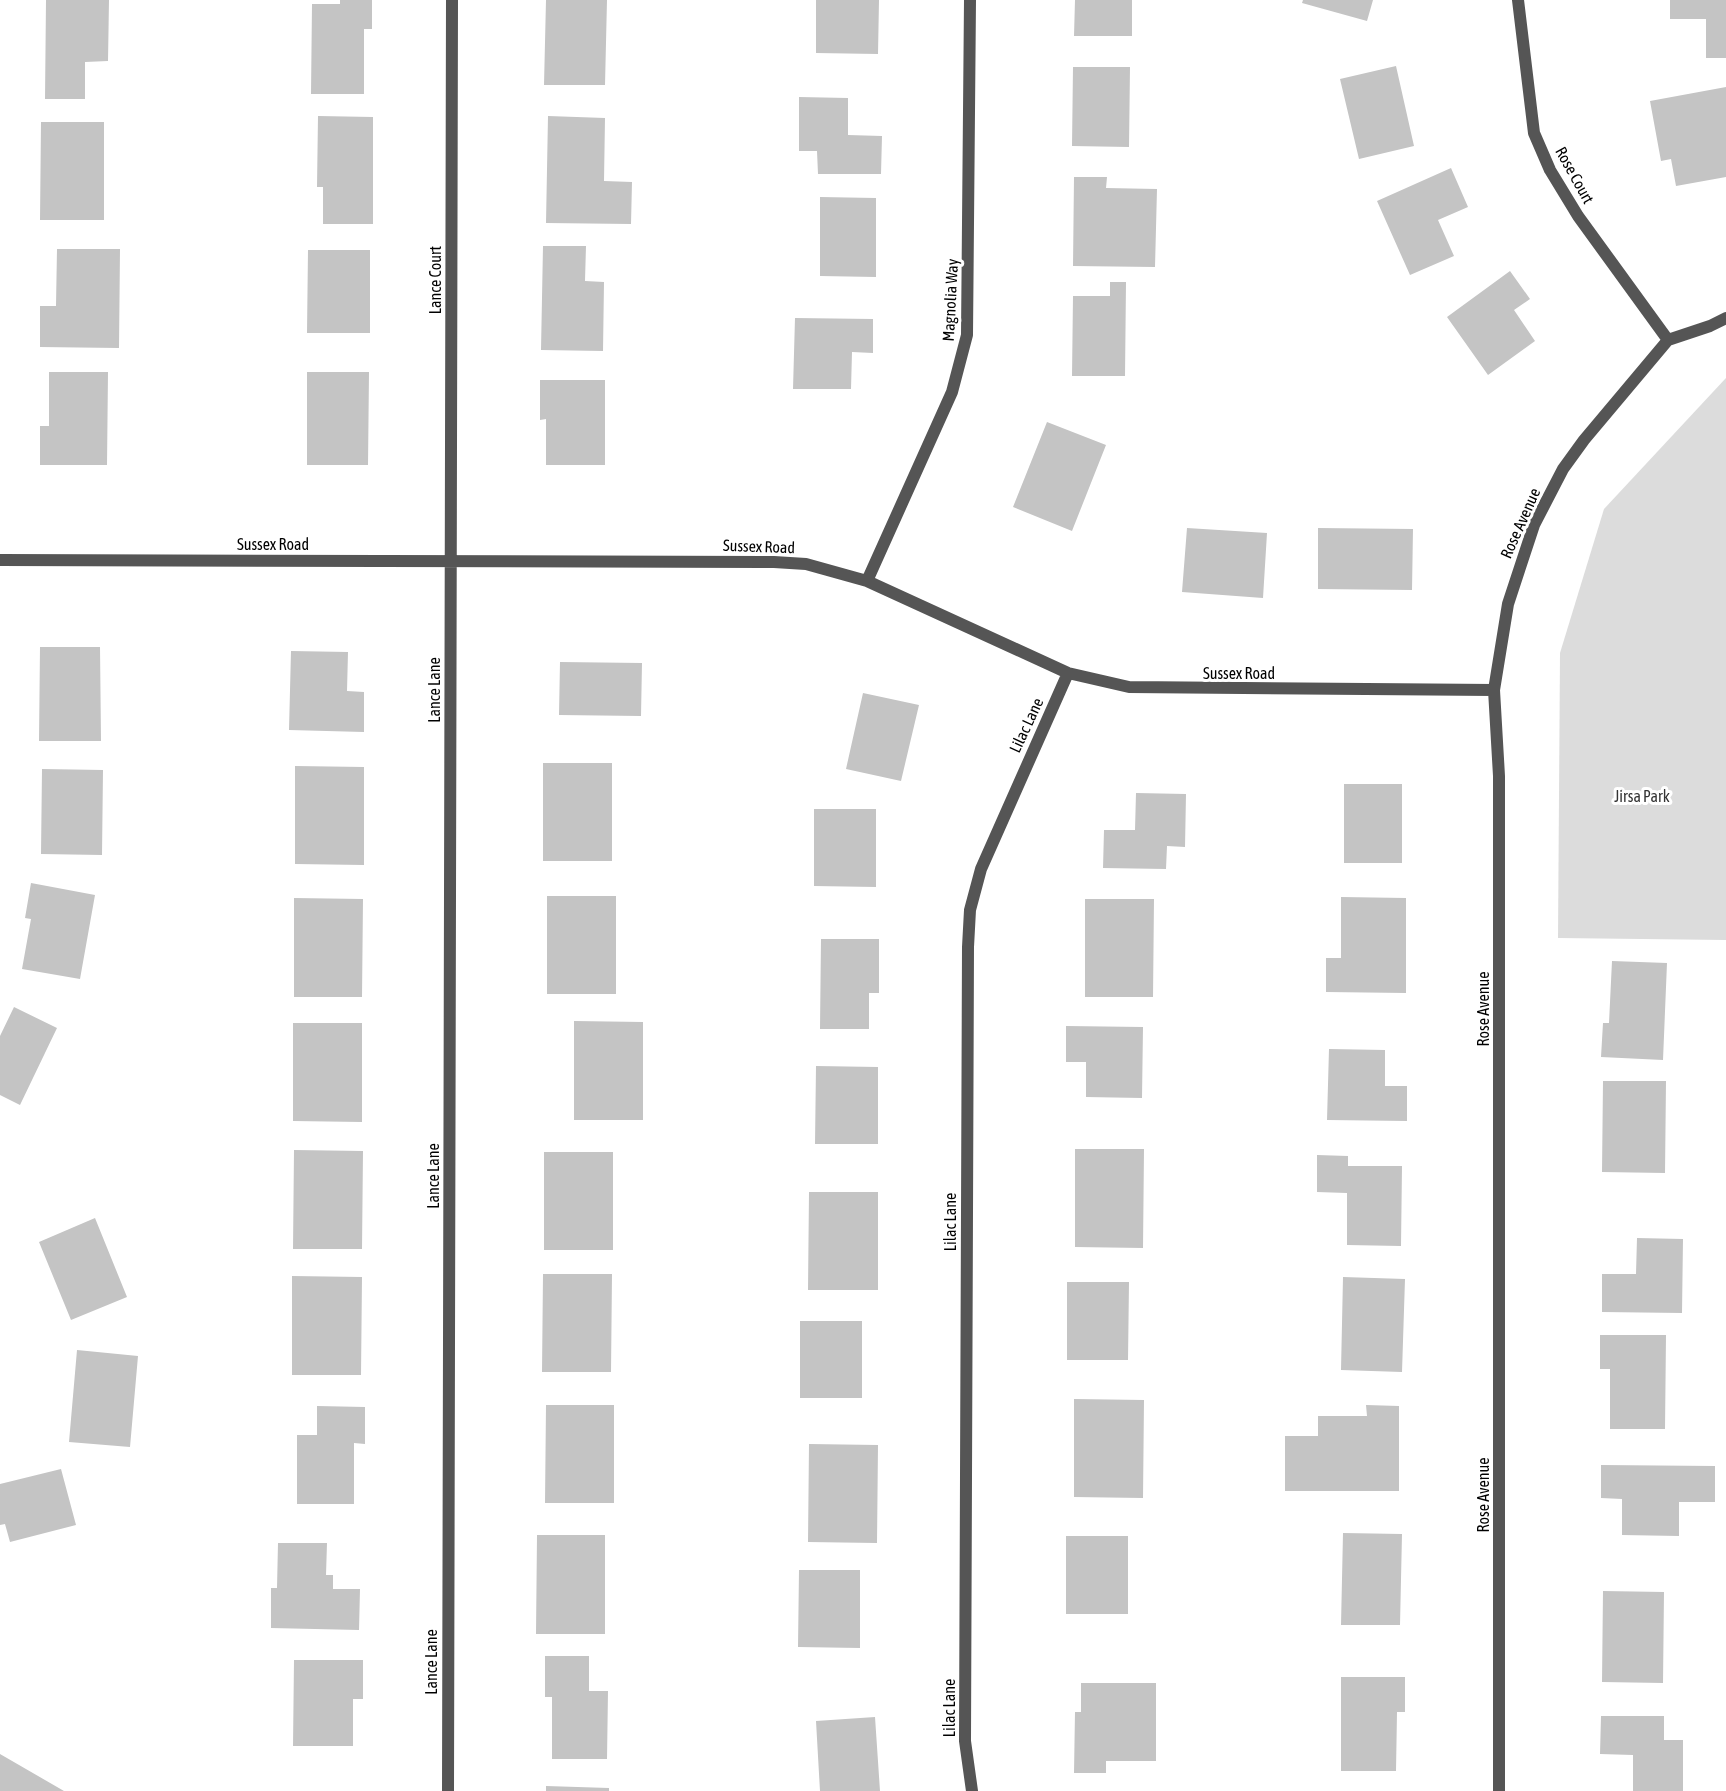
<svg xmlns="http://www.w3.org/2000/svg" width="1726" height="1791" viewBox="0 0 1726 1791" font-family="'Asap Condensed',sans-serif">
	<rect width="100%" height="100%" fill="#fff"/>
	<!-- green -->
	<path fill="#dcdcdc" d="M 1726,378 L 1726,940 L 1558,938 L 1560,653 L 1604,509 Z"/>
	<!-- building -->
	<path fill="#c4c4c4" d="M 46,0 L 109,0 L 108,61 L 85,62 L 85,99 L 45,99 Z
		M 340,0 L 372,0 L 372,29 L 364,29 L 364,94 L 311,94 L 312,4 L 340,4 Z
		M 546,0 L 607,0 L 605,85 L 544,85 Z
		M 816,0 L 879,0 L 878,54 L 816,53 Z
		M 1075,0 L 1132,0 L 1132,36 L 1074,36 Z
		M 1303,0 L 1373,0 L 1367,21 L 1302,3 Z
		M 1670,0 L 1726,0 L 1726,58 L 1706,58 L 1706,19 L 1670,19 Z
		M 1396,66 L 1414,146 L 1359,159 L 1340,79 Z
		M 1073,67 L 1130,67 L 1129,147 L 1072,146 Z
		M 1726,87 L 1726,177 L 1676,186 L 1671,159 L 1661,161 L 1650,101 Z
		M 799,97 L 848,98 L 848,135 L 882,136 L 881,174 L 818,174 L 817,151 L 799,151 Z
		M 318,116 L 373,117 L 373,224 L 323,224 L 323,187 L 317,187 Z
		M 548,116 L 605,118 L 604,181 L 632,182 L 631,224 L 546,223 Z
		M 41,122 L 104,122 L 104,220 L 40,220 Z
		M 1451,168 L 1468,207 L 1438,220 L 1454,256 L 1410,275 L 1377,201 Z
		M 1074,177 L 1107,177 L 1106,188 L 1157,189 L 1155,267 L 1073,266 Z
		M 820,197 L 876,198 L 876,277 L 820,276 Z
		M 543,246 L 586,246 L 585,281 L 604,282 L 603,351 L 541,350 Z
		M 57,249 L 120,249 L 119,348 L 40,347 L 40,306 L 56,306 Z
		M 308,250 L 370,250 L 370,333 L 307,333 Z
		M 1510,271 L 1530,299 L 1514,310 L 1535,341 L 1488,375 L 1447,317 Z
		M 1110,282 L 1126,282 L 1125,376 L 1072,376 L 1073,296 L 1110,296 Z
		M 795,318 L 873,319 L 873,353 L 852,352 L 851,389 L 793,389 Z
		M 49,372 L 108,372 L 107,465 L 40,465 L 40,426 L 49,426 Z
		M 307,372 L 369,372 L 368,465 L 307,465 Z
		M 540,380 L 605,380 L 605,465 L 546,465 L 546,419 L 540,420 Z
		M 1047,422 L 1106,445 L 1072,531 L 1013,507 Z
		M 1187,528 L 1267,533 L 1263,598 L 1182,592 Z
		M 1318,528 L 1413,529 L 1412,590 L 1318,589 Z
		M 40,647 L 100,647 L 101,741 L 39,741 Z
		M 291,651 L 348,652 L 347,691 L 364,692 L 364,732 L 289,730 Z
		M 560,662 L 642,663 L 641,716 L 559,715 Z
		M 863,693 L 919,705 L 901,781 L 846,769 Z
		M 543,763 L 612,763 L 612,861 L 543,861 Z
		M 295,766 L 364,767 L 364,865 L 295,864 Z
		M 42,769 L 103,770 L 102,855 L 41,854 Z
		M 1344,784 L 1402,784 L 1402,863 L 1344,863 Z
		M 1136,793 L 1186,794 L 1185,847 L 1167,846 L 1166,869 L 1103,868 L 1104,830 L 1135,830 Z
		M 814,809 L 876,809 L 876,887 L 814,886 Z
		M 31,883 L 95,895 L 80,979 L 22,969 L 31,919 L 25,918 Z
		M 547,896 L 616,896 L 616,994 L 547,994 Z
		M 1341,897 L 1406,898 L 1406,993 L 1326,992 L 1326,958 L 1341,958 Z
		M 294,898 L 363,899 L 362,997 L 294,997 Z
		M 1085,899 L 1154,899 L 1153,997 L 1085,997 Z
		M 821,939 L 879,939 L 879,993 L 869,993 L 869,1029 L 820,1029 Z
		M 1612,961 L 1667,963 L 1663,1060 L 1601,1057 L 1603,1023 L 1609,1023 Z
		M 14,1007 L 57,1028 L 20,1105 L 0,1095 L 0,1036 Z
		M 574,1021 L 643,1022 L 643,1120 L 574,1120 Z
		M 293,1023 L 362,1023 L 362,1122 L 293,1121 Z
		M 1066,1026 L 1143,1027 L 1142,1098 L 1086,1097 L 1086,1062 L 1066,1062 Z
		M 1329,1049 L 1385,1050 L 1385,1086 L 1407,1086 L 1407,1121 L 1327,1120 Z
		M 816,1066 L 878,1067 L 878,1144 L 815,1144 Z
		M 1603,1081 L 1666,1081 L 1665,1173 L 1602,1172 Z
		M 1075,1149 L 1144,1149 L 1143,1248 L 1075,1247 Z
		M 294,1150 L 363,1151 L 362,1249 L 293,1249 Z
		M 544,1152 L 613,1152 L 613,1250 L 544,1250 Z
		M 1317,1155 L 1348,1156 L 1348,1166 L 1402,1166 L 1401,1246 L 1347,1245 L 1347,1193 L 1317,1192 Z
		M 809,1192 L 878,1192 L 878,1290 L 808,1290 Z
		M 95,1218 L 127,1297 L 71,1320 L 39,1242 Z
		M 1637,1238 L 1683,1239 L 1682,1313 L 1602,1312 L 1602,1274 L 1636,1274 Z
		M 543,1274 L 612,1274 L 611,1372 L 542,1372 Z
		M 292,1276 L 362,1277 L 361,1375 L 292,1375 Z
		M 1343,1277 L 1405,1279 L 1402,1372 L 1341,1370 Z
		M 1067,1282 L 1129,1282 L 1128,1360 L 1067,1360 Z
		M 800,1321 L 862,1321 L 862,1398 L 800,1398 Z
		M 1600,1335 L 1666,1335 L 1665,1429 L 1610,1429 L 1610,1369 L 1600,1369 Z
		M 77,1350 L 138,1356 L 130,1447 L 69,1442 Z
		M 1074,1399 L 1144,1400 L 1143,1498 L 1074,1497 Z
		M 546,1405 L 614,1405 L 614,1503 L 545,1503 Z
		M 1366,1405 L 1399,1406 L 1399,1491 L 1285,1491 L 1285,1436 L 1318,1436 L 1318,1416 L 1367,1416 Z
		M 317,1406 L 365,1407 L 365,1444 L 354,1443 L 354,1504 L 297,1504 L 297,1435 L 317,1435 Z
		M 809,1444 L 878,1445 L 877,1543 L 808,1542 Z
		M 1601,1465 L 1715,1466 L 1715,1502 L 1679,1502 L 1679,1536 L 1622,1535 L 1622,1499 L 1601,1498 Z
		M 61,1469 L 76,1525 L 10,1542 L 5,1524 L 0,1525 L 0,1484 Z
		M 1343,1533 L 1402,1534 L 1400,1625 L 1341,1625 Z
		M 537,1535 L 605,1535 L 605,1634 L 536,1634 Z
		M 1066,1536 L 1128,1536 L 1128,1614 L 1066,1614 Z
		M 278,1543 L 327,1543 L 326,1575 L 333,1575 L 333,1589 L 360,1589 L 359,1630 L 271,1628 L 271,1588 L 277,1588 Z
		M 799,1570 L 860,1570 L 860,1648 L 798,1647 Z
		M 1603,1591 L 1664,1592 L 1663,1683 L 1602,1682 Z
		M 545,1656 L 589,1656 L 589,1691 L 608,1691 L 607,1759 L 552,1759 L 552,1697 L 545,1697 Z
		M 294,1660 L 363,1660 L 363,1699 L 353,1699 L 353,1746 L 293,1746 Z
		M 1341,1677 L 1405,1677 L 1405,1712 L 1397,1712 L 1396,1771 L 1341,1771 Z
		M 1081,1683 L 1156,1683 L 1156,1761 L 1106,1761 L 1106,1773 L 1074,1773 L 1075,1712 L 1081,1712 Z
		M 1601,1716 L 1664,1716 L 1664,1740 L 1683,1740 L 1683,1791 L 1633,1791 L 1633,1755 L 1600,1754 Z
		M 875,1717 L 880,1791 L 820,1791 L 816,1721 Z
		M 0,1754 L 64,1791 L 0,1791 Z
		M 546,1786 L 609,1788 L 609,1791 L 546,1791 Z"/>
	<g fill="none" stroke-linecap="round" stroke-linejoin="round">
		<!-- street -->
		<path stroke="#555" stroke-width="12" d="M 1518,0 L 1534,133 L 1550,170 L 1578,216 L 1668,340
			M 0,560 L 774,562 L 806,564 L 867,581 L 1068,673 L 1129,687 L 1494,690
			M 867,581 L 952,392 L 967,335 L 970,0
			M 448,1791 L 452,0
			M 972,1791 L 965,1741 L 968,947 L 970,910 L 981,869 L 1068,673
			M 1499,1791 L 1499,776 L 1494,690 L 1508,604 L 1534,525 L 1563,469 L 1584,440 L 1668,340 L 1710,326 L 1726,318"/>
	</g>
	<g text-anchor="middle" stroke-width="6" stroke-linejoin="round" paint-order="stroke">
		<!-- street labels -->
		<g font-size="16" fill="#000" stroke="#fff">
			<text transform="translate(1575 175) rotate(61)" y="6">Rose Court</text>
			<text transform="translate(435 280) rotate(-90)" y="6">Lance Court</text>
			<text transform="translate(950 300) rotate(-87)" y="6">Magnolia Way</text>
			<text transform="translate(1520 523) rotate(-66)" y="6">Rose Avenue</text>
			<text x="273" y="550">Sussex Road</text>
			<text transform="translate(759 546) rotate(2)" y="6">Sussex Road</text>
			<text x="1239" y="679">Sussex Road</text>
			<text transform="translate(434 690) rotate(-90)" y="6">Lance Lane</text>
			<text transform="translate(1026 725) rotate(-65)" y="6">Lilac Lane</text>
			<text transform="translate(1483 1009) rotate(-90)" y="6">Rose Avenue</text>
			<text transform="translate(433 1176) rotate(-90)" y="6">Lance Lane</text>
			<text transform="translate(950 1222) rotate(-90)" y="6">Lilac Lane</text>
			<text transform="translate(1483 1495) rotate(-90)" y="6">Rose Avenue</text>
			<text transform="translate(431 1662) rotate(-90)" y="6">Lance Lane</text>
			<text transform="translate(949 1708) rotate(-90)" y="6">Lilac Lane</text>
		</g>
		<!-- park labels -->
		<g font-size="16" fill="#333" stroke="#fff">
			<text x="1642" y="802">Jirsa Park</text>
		</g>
	</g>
</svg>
